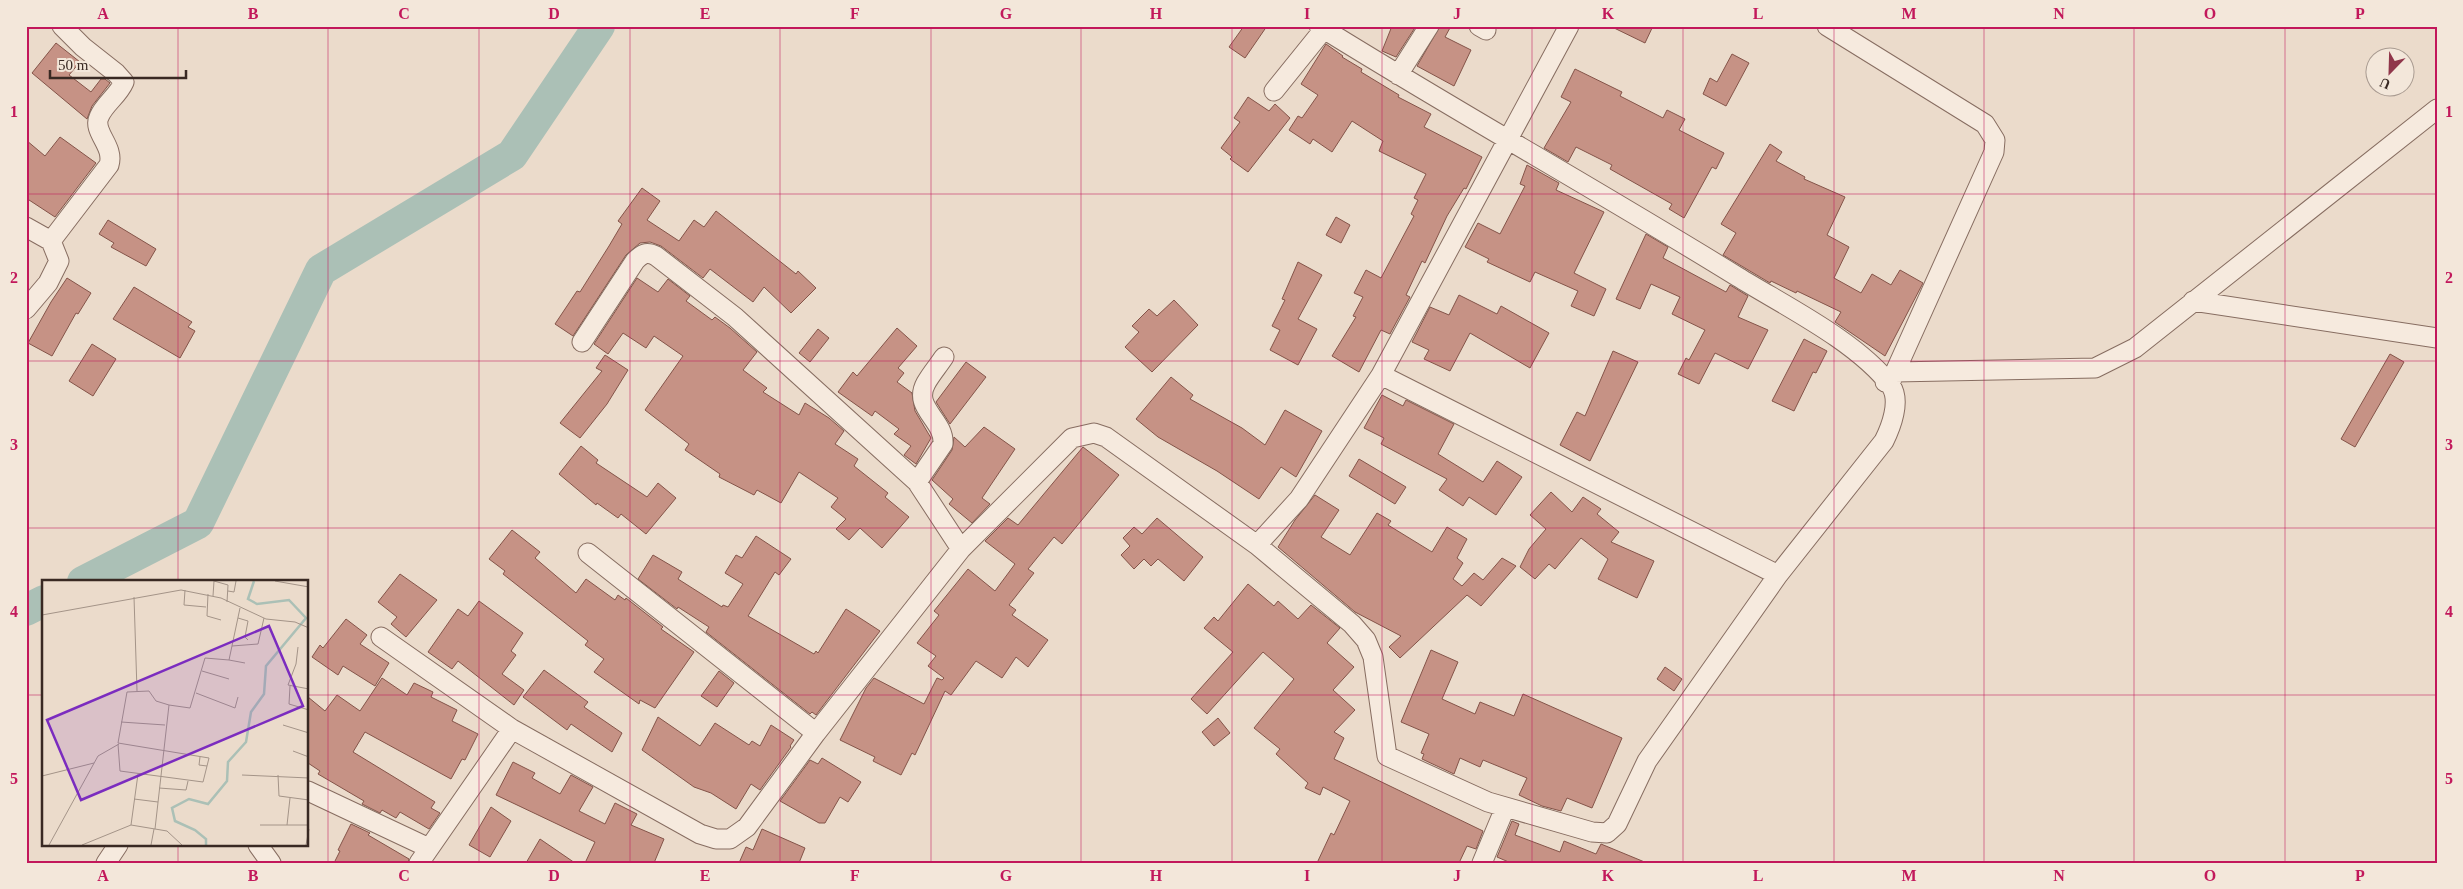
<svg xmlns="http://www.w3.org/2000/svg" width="2463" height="889" viewBox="0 0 2463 889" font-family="Georgia,serif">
	<rect width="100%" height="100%" fill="#ebdbcb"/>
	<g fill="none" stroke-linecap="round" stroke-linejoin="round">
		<!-- river -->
		<path stroke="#abc0b6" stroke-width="32" d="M 83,582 L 198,523 L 321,270 L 512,155 L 599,26
			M 26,610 L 44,601"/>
	</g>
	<!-- building -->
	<path fill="#c69285" stroke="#845449" d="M 1244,26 L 1267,26 L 1245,58 L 1229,47 Z
		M 1392,26 L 1416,26 L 1396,57 L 1382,51 Z
		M 1440,26 L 1451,26 L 1445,37 L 1471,50 L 1454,86 L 1417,66 Z
		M 1610,26 L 1653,26 L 1645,43 Z
		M 56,43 L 80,62 L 69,75 L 91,92 L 101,79 L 105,79 L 110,83 L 92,106 L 87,119 L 32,73 Z
		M 1326,44 L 1343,56 L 1342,57 L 1362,69 L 1361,72 L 1399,95 L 1398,97 L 1431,114 L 1424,127 L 1482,157 L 1466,189 L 1464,188 L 1447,216 L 1425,263 L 1422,261 L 1406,295 L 1410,297 L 1391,332 L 1390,334 L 1381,330 L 1359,372 L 1332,356 L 1356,317 L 1353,316 L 1363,297 L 1354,293 L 1366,270 L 1381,278 L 1414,216 L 1411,214 L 1418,200 L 1414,198 L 1426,174 L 1379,151 L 1383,141 L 1352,121 L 1332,152 L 1313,139 L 1310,144 L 1289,130 L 1298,116 L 1302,118 L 1318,95 L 1301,84 Z
		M 1732,54 L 1749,63 L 1726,106 L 1703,94 L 1710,78 L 1717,82 Z
		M 1575,69 L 1622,92 L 1620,96 L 1663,118 L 1667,110 L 1685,119 L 1679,130 L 1724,153 L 1716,169 L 1712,167 L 1684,218 L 1669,209 L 1672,204 L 1610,169 L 1612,165 L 1576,147 L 1568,162 L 1544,148 L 1571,102 L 1561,97 Z
		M 1248,97 L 1269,111 L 1275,104 L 1290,118 L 1248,172 L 1230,159 L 1232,157 L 1221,148 L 1240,122 L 1234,118 Z
		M 60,137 L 96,163 L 55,217 L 26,198 L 26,140 L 45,156 Z
		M 1770,144 L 1782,152 L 1776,161 L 1805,177 L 1804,179 L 1845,197 L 1827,235 L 1849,247 L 1834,278 L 1861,293 L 1872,274 L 1891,285 L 1900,270 L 1923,283 L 1885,356 L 1835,322 L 1841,312 L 1797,291 L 1796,293 L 1771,281 L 1770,283 L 1723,255 L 1736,233 L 1721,224 Z
		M 1527,165 L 1559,183 L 1556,190 L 1604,212 L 1574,273 L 1606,289 L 1594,316 L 1571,306 L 1578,291 L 1535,272 L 1530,282 L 1487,262 L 1489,259 L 1465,247 L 1478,223 L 1500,234 L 1525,186 L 1520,184 Z
		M 642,188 L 660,201 L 647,220 L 679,241 L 694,220 L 704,227 L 716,211 L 796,274 L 798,271 L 816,288 L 791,313 L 764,287 L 753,302 L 710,269 L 703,278 L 661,246 L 650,242 L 640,243 L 626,255 L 573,336 L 555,324 L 577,291 L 580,292 L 609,246 L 622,224 L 618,221 Z
		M 1336,217 L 1350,225 L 1341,243 L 1326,235 Z
		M 108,220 L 156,249 L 146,266 L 111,247 L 114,243 L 99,234 Z
		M 1646,234 L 1668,247 L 1663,258 L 1726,292 L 1730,285 L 1748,296 L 1738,317 L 1768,330 L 1748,369 L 1715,353 L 1699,384 L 1678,374 L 1686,358 L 1689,360 L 1705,330 L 1672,314 L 1680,297 L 1651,284 L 1640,309 L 1616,299 Z
		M 1298,262 L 1322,275 L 1298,319 L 1317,329 L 1298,365 L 1270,350 L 1280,330 L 1272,326 L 1285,300 L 1282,299 Z
		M 67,278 L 91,293 L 78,314 L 76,313 L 52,356 L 28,343 L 51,302 Z
		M 637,278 L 658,292 L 668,279 L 690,296 L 686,301 L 712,320 L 715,317 L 730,328 L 757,352 L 743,370 L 767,388 L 763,392 L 799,415 L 805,403 L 829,418 L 844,431 L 835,444 L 858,459 L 854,466 L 888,493 L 885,497 L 909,517 L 882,548 L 860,528 L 849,540 L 836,529 L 846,519 L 831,507 L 838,498 L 799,472 L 781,503 L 757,490 L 754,495 L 719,477 L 720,474 L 685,450 L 689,444 L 645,410 L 683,356 L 654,336 L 646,348 L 623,333 L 608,354 L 594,344 Z
		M 134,287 L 192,322 L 188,327 L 195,331 L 180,358 L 113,319 Z
		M 1459,295 L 1497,314 L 1501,306 L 1549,333 L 1530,368 L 1470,333 L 1450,371 L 1424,359 L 1429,350 L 1412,342 L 1430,307 L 1449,315 Z
		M 1174,300 L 1198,325 L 1152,372 L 1125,347 L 1139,332 L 1132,326 L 1149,309 L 1157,316 Z
		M 897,328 L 917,346 L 898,368 L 904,373 L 897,382 L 912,393 L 915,411 L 931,438 L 916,464 L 904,455 L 911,446 L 894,434 L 899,429 L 875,411 L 872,416 L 838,392 L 853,372 L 857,376 Z
		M 818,329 L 829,338 L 810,362 L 799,353 Z
		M 1804,339 L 1827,351 L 1816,373 L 1813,372 L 1794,411 L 1772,401 Z
		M 92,344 L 116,359 L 93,396 L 69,381 Z
		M 1613,351 L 1638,362 L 1590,461 L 1560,445 L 1577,412 L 1585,416 Z
		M 2390,354 L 2404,362 L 2355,447 L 2341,439 Z
		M 605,355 L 628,370 L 607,404 L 580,438 L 560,423 L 602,371 L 596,368 Z
		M 966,362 L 986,377 L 950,424 L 936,402 Z
		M 1171,377 L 1193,395 L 1190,399 L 1242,428 L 1265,445 L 1285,410 L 1322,431 L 1296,477 L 1281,467 L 1259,499 L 1217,471 L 1158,437 L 1136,419 Z
		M 1382,395 L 1403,406 L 1406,400 L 1454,424 L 1438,454 L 1483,482 L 1497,461 L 1522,477 L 1496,515 L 1469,497 L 1463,506 L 1439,490 L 1447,479 L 1381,444 L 1384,438 L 1364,428 Z
		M 984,427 L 1015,449 L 982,498 L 990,504 L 972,523 L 949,504 L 953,499 L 932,480 L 952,450 L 954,437 L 965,447 Z
		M 581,446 L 598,460 L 596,463 L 647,497 L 658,483 L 676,498 L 646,534 L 621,514 L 618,518 L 597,503 L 596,505 L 559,474 Z
		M 1083,447 L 1119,475 L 1062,544 L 1054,537 L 1028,569 L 1034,573 L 1009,605 L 1016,610 L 1012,615 L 1048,640 L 1028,667 L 1016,657 L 1002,678 L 976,661 L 951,695 L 945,691 L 915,755 L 912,753 L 901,775 L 873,761 L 875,757 L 840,740 L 866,688 L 874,678 L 924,704 L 937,678 L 942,680 L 944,678 L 928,666 L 936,656 L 917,643 L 939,615 L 934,611 L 968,569 L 995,591 L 1015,564 L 985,541 L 1008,518 L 1018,525 Z
		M 1359,459 L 1406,487 L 1395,504 L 1349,476 Z
		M 1551,492 L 1572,512 L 1583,497 L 1601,509 L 1597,514 L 1619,532 L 1611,542 L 1654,561 L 1637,598 L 1598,579 L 1608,559 L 1581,538 L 1555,569 L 1549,564 L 1535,579 L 1520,567 L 1529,549 L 1546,529 L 1530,515 Z
		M 1315,495 L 1339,510 L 1321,537 L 1350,555 L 1377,513 L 1391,521 L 1388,525 L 1432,552 L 1447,527 L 1467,539 L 1457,558 L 1463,563 L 1453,579 L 1462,586 L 1474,573 L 1483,580 L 1502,558 L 1516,566 L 1481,606 L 1467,595 L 1400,658 L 1389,647 L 1401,636 L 1355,612 L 1278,547 L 1295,520 Z
		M 1157,518 L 1203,557 L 1184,581 L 1158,559 L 1151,566 L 1144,559 L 1134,569 L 1121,555 L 1130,546 L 1123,538 L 1134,527 L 1142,534 Z
		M 512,530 L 540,552 L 535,558 L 576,593 L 586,579 L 615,600 L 618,595 L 625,600 L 626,598 L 663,627 L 661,629 L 694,652 L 655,708 L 640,700 L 639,704 L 594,672 L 604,659 L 585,645 L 588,641 L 503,574 L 505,571 L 489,559 Z
		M 756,536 L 791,559 L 779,575 L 775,572 L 748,616 L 814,654 L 816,651 L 818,653 L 846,609 L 880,631 L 816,715 L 812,712 L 810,714 L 706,632 L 709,627 L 678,607 L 677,609 L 638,579 L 653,555 L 682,572 L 678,579 L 722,607 L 723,605 L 728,607 L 743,584 L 725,573 L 736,555 L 742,558 Z
		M 400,574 L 437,600 L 406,637 L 391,624 L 397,617 L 378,602 Z
		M 1248,584 L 1274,606 L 1278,601 L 1298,619 L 1311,605 L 1340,628 L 1327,643 L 1354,667 L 1333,690 L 1355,710 L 1334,732 L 1344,738 L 1334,759 L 1483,831 L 1476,849 L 1467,846 L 1459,863 L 1317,863 L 1331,833 L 1334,835 L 1350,801 L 1323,787 L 1320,795 L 1305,788 L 1308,783 L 1276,754 L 1280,749 L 1254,728 L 1294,679 L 1263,652 L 1207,714 L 1191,699 L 1233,652 L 1204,628 L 1214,617 L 1218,621 Z
		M 479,601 L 523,633 L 511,651 L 516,655 L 502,674 L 524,690 L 514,705 L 458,661 L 452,669 L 428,652 L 458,609 L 468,616 Z
		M 346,619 L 367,635 L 360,644 L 389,663 L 375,686 L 343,666 L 338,675 L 312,657 L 320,645 L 323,648 Z
		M 1431,650 L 1458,662 L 1442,699 L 1475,714 L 1480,702 L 1514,716 L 1523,694 L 1622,738 L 1592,808 L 1567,798 L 1561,811 L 1542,806 L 1519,795 L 1527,778 L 1483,760 L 1480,767 L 1460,758 L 1454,774 L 1422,759 L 1424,754 L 1421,753 L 1429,734 L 1401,722 Z
		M 1665,667 L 1682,679 L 1674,691 L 1657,679 Z
		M 544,670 L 588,702 L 584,707 L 622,733 L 612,752 L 571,724 L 567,730 L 523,697 Z
		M 719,671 L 734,683 L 717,707 L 701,696 Z
		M 382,678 L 407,695 L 414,683 L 433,692 L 431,697 L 457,710 L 452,721 L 478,734 L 465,760 L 462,759 L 451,779 L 365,732 L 353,752 L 435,802 L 431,808 L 440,813 L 429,829 L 400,812 L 396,818 L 382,810 L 380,813 L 362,804 L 364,801 L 318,774 L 320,771 L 308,763 L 308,697 L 325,711 L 337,695 L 360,711 Z
		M 658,717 L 700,746 L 715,723 L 749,745 L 752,741 L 760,746 L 771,725 L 794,740 L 790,746 L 791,747 L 760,790 L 751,784 L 736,809 L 711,793 L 694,787 L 642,750 Z
		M 1218,718 L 1230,733 L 1214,746 L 1202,732 Z
		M 822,758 L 861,782 L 848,802 L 840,797 L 825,823 L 819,823 L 780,801 L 810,760 L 818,764 Z
		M 513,762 L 535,773 L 532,778 L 560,794 L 571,775 L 593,787 L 579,811 L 605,824 L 615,803 L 637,814 L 631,825 L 664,839 L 654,863 L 585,863 L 595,842 L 496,795 Z
		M 491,807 L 511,821 L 490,857 L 469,845 Z
		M 1512,821 L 1519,824 L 1515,835 L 1560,852 L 1564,841 L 1596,854 L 1601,844 L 1647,863 L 1511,863 L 1497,857 Z
		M 351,824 L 370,833 L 368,835 L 409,859 L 408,863 L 334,863 L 340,851 L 338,850 Z
		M 762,829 L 805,848 L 799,863 L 739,863 L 746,847 L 753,850 Z
		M 540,839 L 575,863 L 526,863 Z"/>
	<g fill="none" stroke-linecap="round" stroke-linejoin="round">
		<defs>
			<path id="minor" d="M 1479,26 L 1486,30
				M 1827,26 L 1985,124 L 1995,140 L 1994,152 L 1891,381
				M 1398,75 L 1429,26
				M 1274,91 L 1324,29
				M 26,227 L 51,241 L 59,261 L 48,283 L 26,309
				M 51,241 L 109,165 C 115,146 92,132 99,117 C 104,104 118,96 124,82 L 116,73 L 83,47 L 62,26
				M 2193,301 L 2437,338
				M 582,342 L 635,261 C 642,254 646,251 656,256 L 735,317 L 917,482 L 961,549
				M 1381,375 L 1778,575
				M 1885,382 L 1895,372 L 2095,368 L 2135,348 L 2437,109
				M 917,482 L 943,444 C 945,420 912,408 926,383 C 931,374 938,366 944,357
				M 1257,545 L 1352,624 L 1366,640 L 1373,657 L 1387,756 L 1488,802 L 1592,832 L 1607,833 L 1617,824 L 1647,761 L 1778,575 L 1884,441 C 1891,427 1901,401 1891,386 C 1858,342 1785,306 1738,277 C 1599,191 1457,112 1319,26
				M 588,553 L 816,733
				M 381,637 L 512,729
				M 308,791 L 429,848
				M 258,845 L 271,863
				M 106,863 L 118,845
				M 419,863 L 512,729 L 700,834 L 716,839 L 730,839 L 747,827 L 816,733 L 961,549 L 1072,438 L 1094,433 L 1106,437 L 1257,545 L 1299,499 L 1381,375 L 1569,26
				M 1482,863 L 1505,808"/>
		</defs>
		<!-- minor casing -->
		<use href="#minor" stroke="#876d61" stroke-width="21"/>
		<!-- minor -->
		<use href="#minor" stroke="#f6eade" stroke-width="19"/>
	</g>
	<!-- grid -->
	<path fill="none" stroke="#c2185b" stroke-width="1" stroke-opacity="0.55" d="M 178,26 L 178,582M 328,26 L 328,863M 479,26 L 479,863M 630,26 L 630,863M 780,26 L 780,863M 931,26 L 931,863M 1081,26 L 1081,863M 1232,26 L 1232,863M 1382,26 L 1382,863M 1532,26 L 1532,863M 1683,26 L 1683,863M 1834,26 L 1834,863M 1984,26 L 1984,863M 2134,26 L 2134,863M 2285,26 L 2285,863M 26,194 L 2437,194M 26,361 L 2437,361M 26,528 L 2437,528M 26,695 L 44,695M 308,695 L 2437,695M 178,845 L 178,863"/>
	<!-- overview -->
	<g transform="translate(42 580)">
		<rect width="266" height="266" fill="#ebdbcb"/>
		<path fill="none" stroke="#abc0b6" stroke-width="2.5" d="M 164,265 L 164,259 L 153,250 L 133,241 L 130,228 L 147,219 L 166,224 L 185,201 L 186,182 L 204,162 L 209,132 L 222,114 L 224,86 L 264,38 L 247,20 L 215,24 L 206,19 L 212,1"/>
		<path fill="none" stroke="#a49488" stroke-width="1" d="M 172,1 L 186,5 L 185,22M 233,1 L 267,7M 143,10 L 142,25 L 164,27M 186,11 L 192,12 L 194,1M 166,14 L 165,36 L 179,40M 171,16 L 172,1M 92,17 L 95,111M 0,35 L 139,10 L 179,18 L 224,39 L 253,42 L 267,48M 196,38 L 206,41 L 203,57 L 206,60M 190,66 L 216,64 L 222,38M 256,67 L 254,84 L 246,105 L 267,109M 187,80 L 203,83M 160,91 L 187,99M 248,106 L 247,124 L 267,130M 154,113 L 193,128 L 196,117M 79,142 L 123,145M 241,145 L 267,153M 76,164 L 78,191 L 161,202 L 167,178 L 76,163 L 85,112 L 107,111 L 114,121 L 127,125M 251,171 L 267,177M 158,177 L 157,185 L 165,186M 96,194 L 89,245 L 125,251 L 140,265M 200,195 L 267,198M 236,195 L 237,216 L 267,220M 0,196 L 52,183M 117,208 L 144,210 L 146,201M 92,219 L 116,222M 218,245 L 267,245M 245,245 L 248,218M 113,249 L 127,125 L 148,128 L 163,78 L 187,80 L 198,28M 7,265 L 56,176 L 77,164M 40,265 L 89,245M 109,265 L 112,249M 264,265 L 267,249"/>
		<path fill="#7b2cbf" fill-opacity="0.15" stroke="#7b2cbf" stroke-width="2.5" d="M 227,46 L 261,126 L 39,220 L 5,140 Z"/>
		<rect width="266" height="266" fill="none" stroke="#392923" stroke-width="2.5"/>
	</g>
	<!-- border -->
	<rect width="2463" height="889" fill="none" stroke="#f3e7da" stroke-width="55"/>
	<!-- north arrow -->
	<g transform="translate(2390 72) rotate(203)"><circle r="24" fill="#f3e7da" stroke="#a99b91"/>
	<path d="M0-4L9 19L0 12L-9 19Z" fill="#90364a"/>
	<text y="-8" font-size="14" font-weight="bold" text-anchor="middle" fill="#392923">U</text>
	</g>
	<!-- scale -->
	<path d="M50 70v8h136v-8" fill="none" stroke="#392923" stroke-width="2.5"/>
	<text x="58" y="70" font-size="15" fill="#392923" stroke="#f3e7da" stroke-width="4" paint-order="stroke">50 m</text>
	<rect x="28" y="28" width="2408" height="834" fill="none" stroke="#c2185b" stroke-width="2"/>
	<g font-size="16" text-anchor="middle" font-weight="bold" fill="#c2185b">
		<text x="103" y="19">A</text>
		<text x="253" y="19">B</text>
		<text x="404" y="19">C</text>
		<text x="554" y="19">D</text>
		<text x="705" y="19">E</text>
		<text x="855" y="19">F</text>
		<text x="1006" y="19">G</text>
		<text x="1156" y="19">H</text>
		<text x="1307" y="19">I</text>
		<text x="1457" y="19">J</text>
		<text x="1608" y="19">K</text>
		<text x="1758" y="19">L</text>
		<text x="1909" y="19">M</text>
		<text x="2059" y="19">N</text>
		<text x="2210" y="19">O</text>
		<text x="2360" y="19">P</text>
		<text x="14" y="117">1</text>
		<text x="2449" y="117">1</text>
		<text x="14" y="283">2</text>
		<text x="2449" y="283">2</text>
		<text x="14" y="450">3</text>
		<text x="2449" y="450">3</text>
		<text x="14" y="617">4</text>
		<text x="2449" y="617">4</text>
		<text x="14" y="784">5</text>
		<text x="2449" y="784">5</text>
		<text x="103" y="881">A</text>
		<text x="253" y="881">B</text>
		<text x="404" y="881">C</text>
		<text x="554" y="881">D</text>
		<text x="705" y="881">E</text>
		<text x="855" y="881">F</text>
		<text x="1006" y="881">G</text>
		<text x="1156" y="881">H</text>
		<text x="1307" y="881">I</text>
		<text x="1457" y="881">J</text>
		<text x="1608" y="881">K</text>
		<text x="1758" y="881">L</text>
		<text x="1909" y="881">M</text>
		<text x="2059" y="881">N</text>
		<text x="2210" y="881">O</text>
		<text x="2360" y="881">P</text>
	</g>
</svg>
